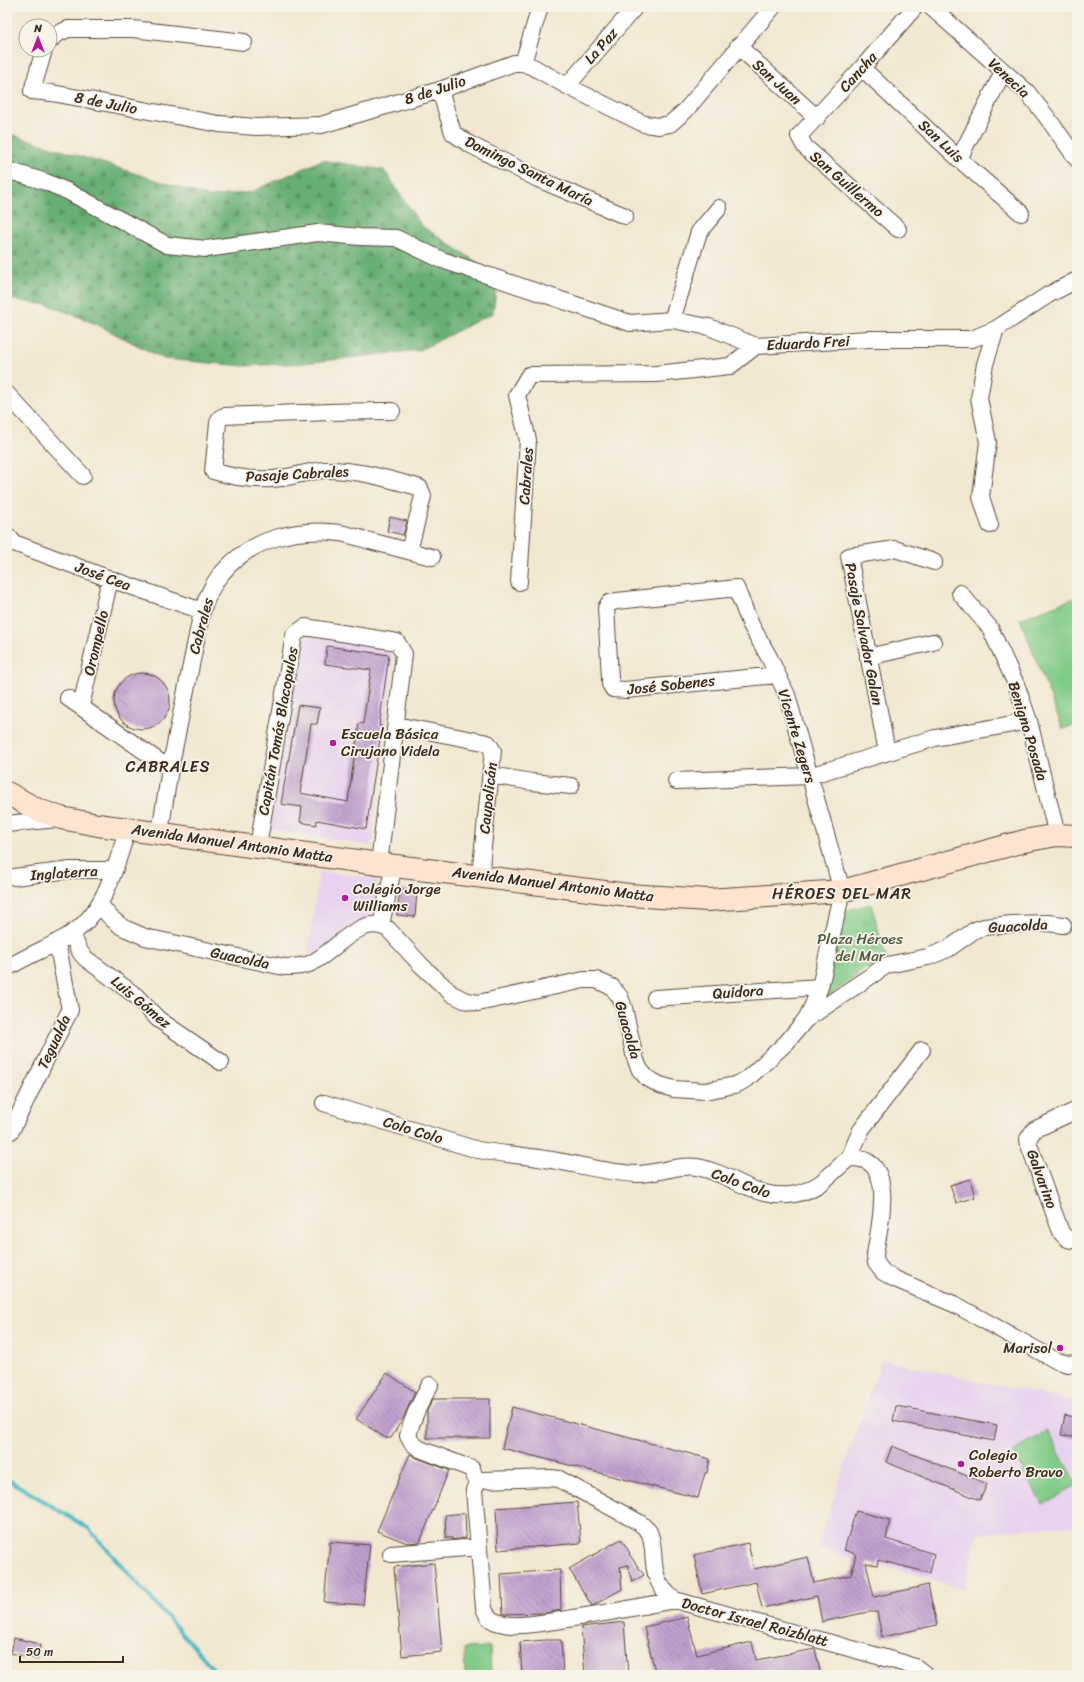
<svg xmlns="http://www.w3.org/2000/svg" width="1084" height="1682" viewBox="0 0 1084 1682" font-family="Sriracha,sans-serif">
	<defs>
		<pattern id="forest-firs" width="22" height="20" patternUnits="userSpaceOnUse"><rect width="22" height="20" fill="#68af74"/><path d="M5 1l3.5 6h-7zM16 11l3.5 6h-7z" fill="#578f5f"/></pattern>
		<pattern id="park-crowns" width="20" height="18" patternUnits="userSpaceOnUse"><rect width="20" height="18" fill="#81cb88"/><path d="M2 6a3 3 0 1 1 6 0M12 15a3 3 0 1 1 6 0" fill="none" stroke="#70ae75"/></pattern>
		<pattern id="building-back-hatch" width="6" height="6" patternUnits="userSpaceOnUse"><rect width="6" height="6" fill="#c0a0cf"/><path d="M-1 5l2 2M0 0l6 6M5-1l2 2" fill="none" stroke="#9d83a7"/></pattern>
	</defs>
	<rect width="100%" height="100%" fill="#f7f3e8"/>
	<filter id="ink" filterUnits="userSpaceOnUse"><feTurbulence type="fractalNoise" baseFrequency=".025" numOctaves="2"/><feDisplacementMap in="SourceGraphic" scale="8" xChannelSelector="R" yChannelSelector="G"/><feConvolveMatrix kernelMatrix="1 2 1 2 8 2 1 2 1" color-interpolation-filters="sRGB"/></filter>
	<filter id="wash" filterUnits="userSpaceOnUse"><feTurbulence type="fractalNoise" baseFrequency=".012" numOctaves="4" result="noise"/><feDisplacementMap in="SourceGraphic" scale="16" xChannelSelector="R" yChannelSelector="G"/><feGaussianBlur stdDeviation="0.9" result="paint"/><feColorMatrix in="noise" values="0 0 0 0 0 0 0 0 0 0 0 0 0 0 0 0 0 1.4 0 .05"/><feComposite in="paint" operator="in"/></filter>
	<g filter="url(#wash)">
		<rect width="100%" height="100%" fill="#f2e8d2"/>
		<!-- built -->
		<path fill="#e7d2ef" d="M 309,636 L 386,647 L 392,651 L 393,657 L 372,846 L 269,829 L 301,640 Z
			M 319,871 L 378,879 L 372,918 L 308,958 Z
			M 881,1360 L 1077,1402 L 1077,1527 L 1050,1526 L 977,1534 L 965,1588 L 959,1588 L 939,1581 L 855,1560 L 817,1547 Z
			M 880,1662 L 915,1675 L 880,1675 Z"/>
		<!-- forest -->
		<path fill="url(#forest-firs)" stroke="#526c49" d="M 7,133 L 210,197 L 251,192 L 322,160 L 384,170 L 422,226 L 498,276 L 493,313 L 420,350 L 305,363 L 244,366 L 164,359 L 96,324 L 49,305 L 7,299 Z"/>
		<!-- park -->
		<path fill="url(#park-crowns)" stroke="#5e7a53" d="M 871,904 L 887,961 L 865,969 L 821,1002 L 844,911 Z"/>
		<!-- pitch -->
		<path fill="#81cb88" stroke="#5e7a53" d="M 1077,597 L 1077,724 L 1063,729 L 1020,619 Z
			M 1047,1431 L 1077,1485 L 1043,1505 L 1012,1452 Z
			M 490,1647 L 491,1675 L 465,1675 L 464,1648 Z"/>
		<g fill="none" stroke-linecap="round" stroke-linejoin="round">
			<!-- stream -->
			<path stroke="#4ab8c3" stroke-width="4" d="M 7,1479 L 88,1528 L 219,1675"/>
		</g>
		<g id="blocks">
			<!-- building -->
			<path fill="url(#building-back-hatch)" d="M 390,517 L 407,521 L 403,535 L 387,531 Z
				M 327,646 L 389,655 L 379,726 L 382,726 L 366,829 L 317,820 L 316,825 L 300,822 L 302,807 L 281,804 L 298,705 L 320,708 L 317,724 L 311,724 L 300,793 L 348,802 L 359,723 L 363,724 L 371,670 L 325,664 Z
				M114 701a28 28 0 1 1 56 0a28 28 0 1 1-56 0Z
				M 400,889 L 417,891 L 415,917 L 397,915 Z
				M 970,1179 L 975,1197 L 956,1203 L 950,1185 Z
				M 387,1373 L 415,1392 L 403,1418 L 391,1438 L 386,1438 L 356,1419 Z
				M 433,1399 L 490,1399 L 490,1438 L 427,1438 L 427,1411 Z
				M 896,1406 L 997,1425 L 994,1441 L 893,1421 Z
				M 512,1407 L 710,1459 L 707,1473 L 705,1473 L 698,1498 L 502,1448 Z
				M 1065,1415 L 1077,1418 L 1077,1438 L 1061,1435 Z
				M 892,1446 L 987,1484 L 980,1500 L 886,1462 Z
				M 410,1454 L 417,1458 L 449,1470 L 420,1542 L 407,1543 L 377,1531 Z
				M 577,1502 L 581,1543 L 498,1550 L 496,1508 Z
				M 856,1511 L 890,1520 L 886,1539 L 934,1554 L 930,1573 L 878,1560 L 877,1565 L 866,1563 L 874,1597 L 928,1585 L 937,1625 L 882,1637 L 877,1612 L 868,1612 L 822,1622 L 817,1596 L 762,1608 L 756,1582 L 702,1594 L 694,1555 L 748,1543 L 754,1569 L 808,1557 L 814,1583 L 851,1575 L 856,1554 L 844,1550 Z
				M 465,1513 L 466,1538 L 452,1540 L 452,1538 L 446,1538 L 445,1515 Z
				M 621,1539 L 630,1553 L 629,1554 L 644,1575 L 632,1582 L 628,1565 L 620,1567 L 622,1589 L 592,1606 L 569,1569 Z
				M 330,1542 L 370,1545 L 363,1605 L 324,1602 Z
				M 434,1563 L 442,1652 L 402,1656 L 394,1567 Z
				M 560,1570 L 561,1610 L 546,1613 L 503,1614 L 501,1574 Z
				M 687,1617 L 697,1655 L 752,1642 L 756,1660 L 815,1649 L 821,1675 L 715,1675 L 714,1671 L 701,1675 L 656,1675 L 644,1627 Z
				M 624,1622 L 628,1675 L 585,1675 L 581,1627 Z
				M 14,1638 L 40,1644 L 37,1659 L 11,1653 Z
				M 546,1640 L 561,1640 L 563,1675 L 522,1675 L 520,1642 Z"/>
		</g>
	</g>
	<g filter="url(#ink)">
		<use href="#blocks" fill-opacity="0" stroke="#564639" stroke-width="1"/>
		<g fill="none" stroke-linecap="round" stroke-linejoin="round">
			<defs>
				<path id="street" d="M 931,7 L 1027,92 L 1046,116 L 1077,159
					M 50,41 L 55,35 L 68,29 L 133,29 L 244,42
					M 738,46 L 817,118
					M 44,50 L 32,91 L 52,93 L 219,124 L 256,127 L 321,125 L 440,90 L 514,63 L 523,63 L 533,67 L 567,86 L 644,124 L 659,126 L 670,124 L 685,111 L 773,7
					M 523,63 L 540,7
					M 862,68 L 959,159 L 1021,213
					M 567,86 L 635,7
					M 440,90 L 453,133 L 469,144 L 538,179 L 625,216
					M 959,159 L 1003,72
					M 7,170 L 46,182 L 69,192 L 167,245 L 206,249 L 318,233 L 360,237 L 396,238 L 442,260 L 630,323 L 672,320 L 709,327 L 756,346
					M 898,229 L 805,147 L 799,136 L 862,68 L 915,7
					M 672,320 L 699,232 L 719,208
					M 7,394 L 83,476
					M 392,411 C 336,411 280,414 224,416 L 220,418 L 218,423 L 213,471 C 235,478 260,481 282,478 C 296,476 310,471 324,470 C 355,469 384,478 414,486 L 420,488 L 423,496 L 409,551
					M 990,525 L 981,497 L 988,442 L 979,398 L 985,364 L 996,329 L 1048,295 L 1077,280
					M 7,535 L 14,543 L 110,579 L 202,611
					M 519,582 L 528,440 L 517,395 L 529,375 L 656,374 L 730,366 L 756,346 L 869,339 L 972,339 L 996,329
					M 960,593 L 990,628 L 1016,684 L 1029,721 L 1057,835
					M 868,657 L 933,642
					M 68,698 L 170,769
					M 81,706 L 110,579
					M 396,725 L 488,743 L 493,751 L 480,876
					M 887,752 L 849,556 L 895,549 L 934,562
					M 491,775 L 532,782 L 571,786
					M 676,781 L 809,776 L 935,738 L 1029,721
					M 7,824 L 57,819
					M 160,832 L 170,769 L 202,611 C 207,598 212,584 222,573 C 250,539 297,527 340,533 C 350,535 360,538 370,541 C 390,546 411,552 432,557
					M 258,846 L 294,635 L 305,627 L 397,642 L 404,654 L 379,864
					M 14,877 L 70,870 L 114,870
					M 100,905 L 111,918 L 122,927 L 145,937 L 284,967 C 292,967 301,967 309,964 C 333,955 360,912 388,929 L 421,965 L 452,994 L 464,1000 L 478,1003 L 584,980 L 596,980 L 612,987 L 620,997 L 624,1008 L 635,1058 L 640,1070 L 647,1078 L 660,1085 L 674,1089 L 705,1091 L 735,1085 L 747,1079 L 787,1042 L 806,1019 L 813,1005 L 820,987 L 842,891 L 787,695 L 769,657 L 751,625 L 736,588 L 617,601 L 609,603 L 606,608 L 610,678 L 610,684 L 613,689 L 625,690 L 777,675
					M 381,925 L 394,865
					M 73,932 C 75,943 78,951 85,958 L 136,996 L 158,1019 L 221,1062
					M 7,968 C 28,955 51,947 71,934 C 106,912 116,864 128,828
					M 655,998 L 820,987
					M 808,1018 L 887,965 L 928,957 L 948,949 L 975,930 L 984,927 L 1012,924 L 1048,923 L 1063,925
					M 324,1103 L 478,1150 C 501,1154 522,1155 545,1159 C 575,1163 606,1173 637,1174 C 657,1174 679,1164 697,1167 C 733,1173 756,1202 795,1194 C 820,1189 831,1173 849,1158 C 899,1155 879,1226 875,1255 L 876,1263 L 883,1272 L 895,1279 L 956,1305 L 1057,1361 L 1068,1364 L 1077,1363
					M 1077,1110 L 1034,1130 L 1028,1139 L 1029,1145 L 1061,1232 C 1065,1238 1070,1242 1077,1239
					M 7,1128 L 11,1131 L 70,1010 L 57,942
					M 849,1158 L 861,1130 L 922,1050
					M 430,1385 C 421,1402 412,1417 408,1436 L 412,1443 L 420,1449 L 472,1469 L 477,1483
					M 477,1483 L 483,1480 L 551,1478 L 559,1479 L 640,1523 C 643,1526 647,1529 649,1532 C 652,1538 652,1544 653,1550 C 654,1573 656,1586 675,1600 L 903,1663 L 917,1668 L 926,1675
					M 477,1483 L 474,1490 L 484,1608 C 487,1617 491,1621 500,1623 C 517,1628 538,1623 555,1621 C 595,1615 635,1608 675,1600
					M 391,1554 L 478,1547"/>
				<path id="secondary" d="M 7,793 L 38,810 L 61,818 L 98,825 L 379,864 L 629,895 L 708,900 L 842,891 L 1024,841 L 1057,835 L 1077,836"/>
			</defs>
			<!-- street casing -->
			<use href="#street" stroke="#564639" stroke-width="18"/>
			<!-- secondary casing -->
			<use href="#secondary" stroke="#564639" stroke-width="24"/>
			<!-- street -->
			<use href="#street" stroke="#fff" stroke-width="16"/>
			<!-- secondary -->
			<use href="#secondary" stroke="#fde4d0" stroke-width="22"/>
		</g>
	</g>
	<!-- markers -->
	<g fill="#b5179e" stroke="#f7f3e8" stroke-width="1.5">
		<circle cx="333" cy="743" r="4"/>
		<circle cx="345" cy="898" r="4"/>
		<circle cx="1060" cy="1348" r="4"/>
		<circle cx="961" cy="1464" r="4"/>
	</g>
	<g text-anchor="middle" stroke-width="3.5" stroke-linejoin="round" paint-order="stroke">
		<!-- street labels -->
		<g font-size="15" fill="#3b2a1e" stroke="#f7f3e8">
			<text transform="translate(601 46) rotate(-49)" y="5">La Paz</text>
			<text transform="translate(858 72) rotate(-48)" y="5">Cancha</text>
			<text transform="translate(1009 78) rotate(43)" y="5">Venecia</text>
			<text transform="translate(777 82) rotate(42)" y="5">San Juan</text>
			<text transform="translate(435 90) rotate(-18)" y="5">8 de Julio</text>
			<text transform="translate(106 103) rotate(11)" y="5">8 de Julio</text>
			<text transform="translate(941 141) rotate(43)" y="5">San Luis</text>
			<text transform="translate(529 171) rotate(26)" y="5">Domingo Santa María</text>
			<text transform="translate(847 184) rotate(41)" y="5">San Guillermo</text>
			<text transform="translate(808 343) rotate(-3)" y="5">Eduardo Frei</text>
			<text transform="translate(297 474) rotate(-3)" y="5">Pasaje Cabrales</text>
			<text transform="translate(526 476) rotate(-86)" y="5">Cabrales</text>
			<text transform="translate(103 576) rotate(20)" y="5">José Cea</text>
			<text transform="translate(201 626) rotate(-75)" y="5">Cabrales</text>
			<text transform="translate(864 634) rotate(79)" y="5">Pasaje Salvador Galan</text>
			<text transform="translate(96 643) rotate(-77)" y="5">Orompello</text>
			<text transform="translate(671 685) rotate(-6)" y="5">José Sobenes</text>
			<text transform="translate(278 731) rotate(-80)" y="5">Capitán Tomás Blacopulos</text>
			<text transform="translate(1028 731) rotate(73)" y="5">Benigno Posada</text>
			<text transform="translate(797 736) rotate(73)" y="5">Vicente Zegers</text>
			<text transform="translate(488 798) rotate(-84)" y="5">Caupolicán</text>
			<text transform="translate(232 843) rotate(8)" y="5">Avenida Manuel Antonio Matta</text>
			<text transform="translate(64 873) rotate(-4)" y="5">Inglaterra</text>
			<text transform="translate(553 884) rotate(7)" y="5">Avenida Manuel Antonio Matta</text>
			<text transform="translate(1018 926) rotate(-3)" y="5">Guacolda</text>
			<text transform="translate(240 958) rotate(12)" y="5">Guacolda</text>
			<text transform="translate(738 992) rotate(-4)" y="5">Quidora</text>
			<text transform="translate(141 1002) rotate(40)" y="5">Luis Gómez</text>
			<text transform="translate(628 1030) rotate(74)" y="5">Guacolda</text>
			<text transform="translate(54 1042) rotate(-65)" y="5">Tegualda</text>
			<text transform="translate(413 1130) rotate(17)" y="5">Colo Colo</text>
			<text transform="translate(1042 1179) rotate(70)" y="5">Galvarino</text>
			<text transform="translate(741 1183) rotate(20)" y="5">Colo Colo</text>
			<text transform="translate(755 1622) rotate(15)" y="5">Doctor Israel Roizblatt</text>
		</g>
		<!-- poi labels -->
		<g font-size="15" fill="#3b2a1e" stroke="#f7f3e8" text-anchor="start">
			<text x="341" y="739">Escuela Básica<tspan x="341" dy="17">Cirujano Videla</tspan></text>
			<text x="353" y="894">Colegio Jorge<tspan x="353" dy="17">Williams</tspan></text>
			<text x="1052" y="1353" text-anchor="end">Marisol</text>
			<text x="969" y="1460">Colegio<tspan x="969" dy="17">Roberto Bravo</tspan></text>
		</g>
		<!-- park labels -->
		<g font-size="15" fill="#505a3e" stroke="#f7f3e8">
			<text x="860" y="944">Plaza Héroes<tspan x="860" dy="17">del Mar</tspan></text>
		</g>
		<!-- neighbourhood labels -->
		<g font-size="16" letter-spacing="1" fill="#3b2a1e" stroke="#f7f3e8">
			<text x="168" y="772">CABRALES</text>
			<text x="842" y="899">HÉROES DEL MAR</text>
		</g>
	</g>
	<!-- margin -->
	<rect width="1084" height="1682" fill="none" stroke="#f7f3e8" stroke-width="24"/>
	<!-- north arrow -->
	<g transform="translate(38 38)"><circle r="19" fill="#f7f3e8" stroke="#aca397"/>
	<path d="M0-3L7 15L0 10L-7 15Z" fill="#b5179e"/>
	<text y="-6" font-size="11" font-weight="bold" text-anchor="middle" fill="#3b2a1e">N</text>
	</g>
	<!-- scale -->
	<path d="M20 1656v6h103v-6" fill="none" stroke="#3b2a1e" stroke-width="2"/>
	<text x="26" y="1656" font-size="12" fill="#3b2a1e" stroke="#f7f3e8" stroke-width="3" paint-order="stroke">50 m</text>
</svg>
